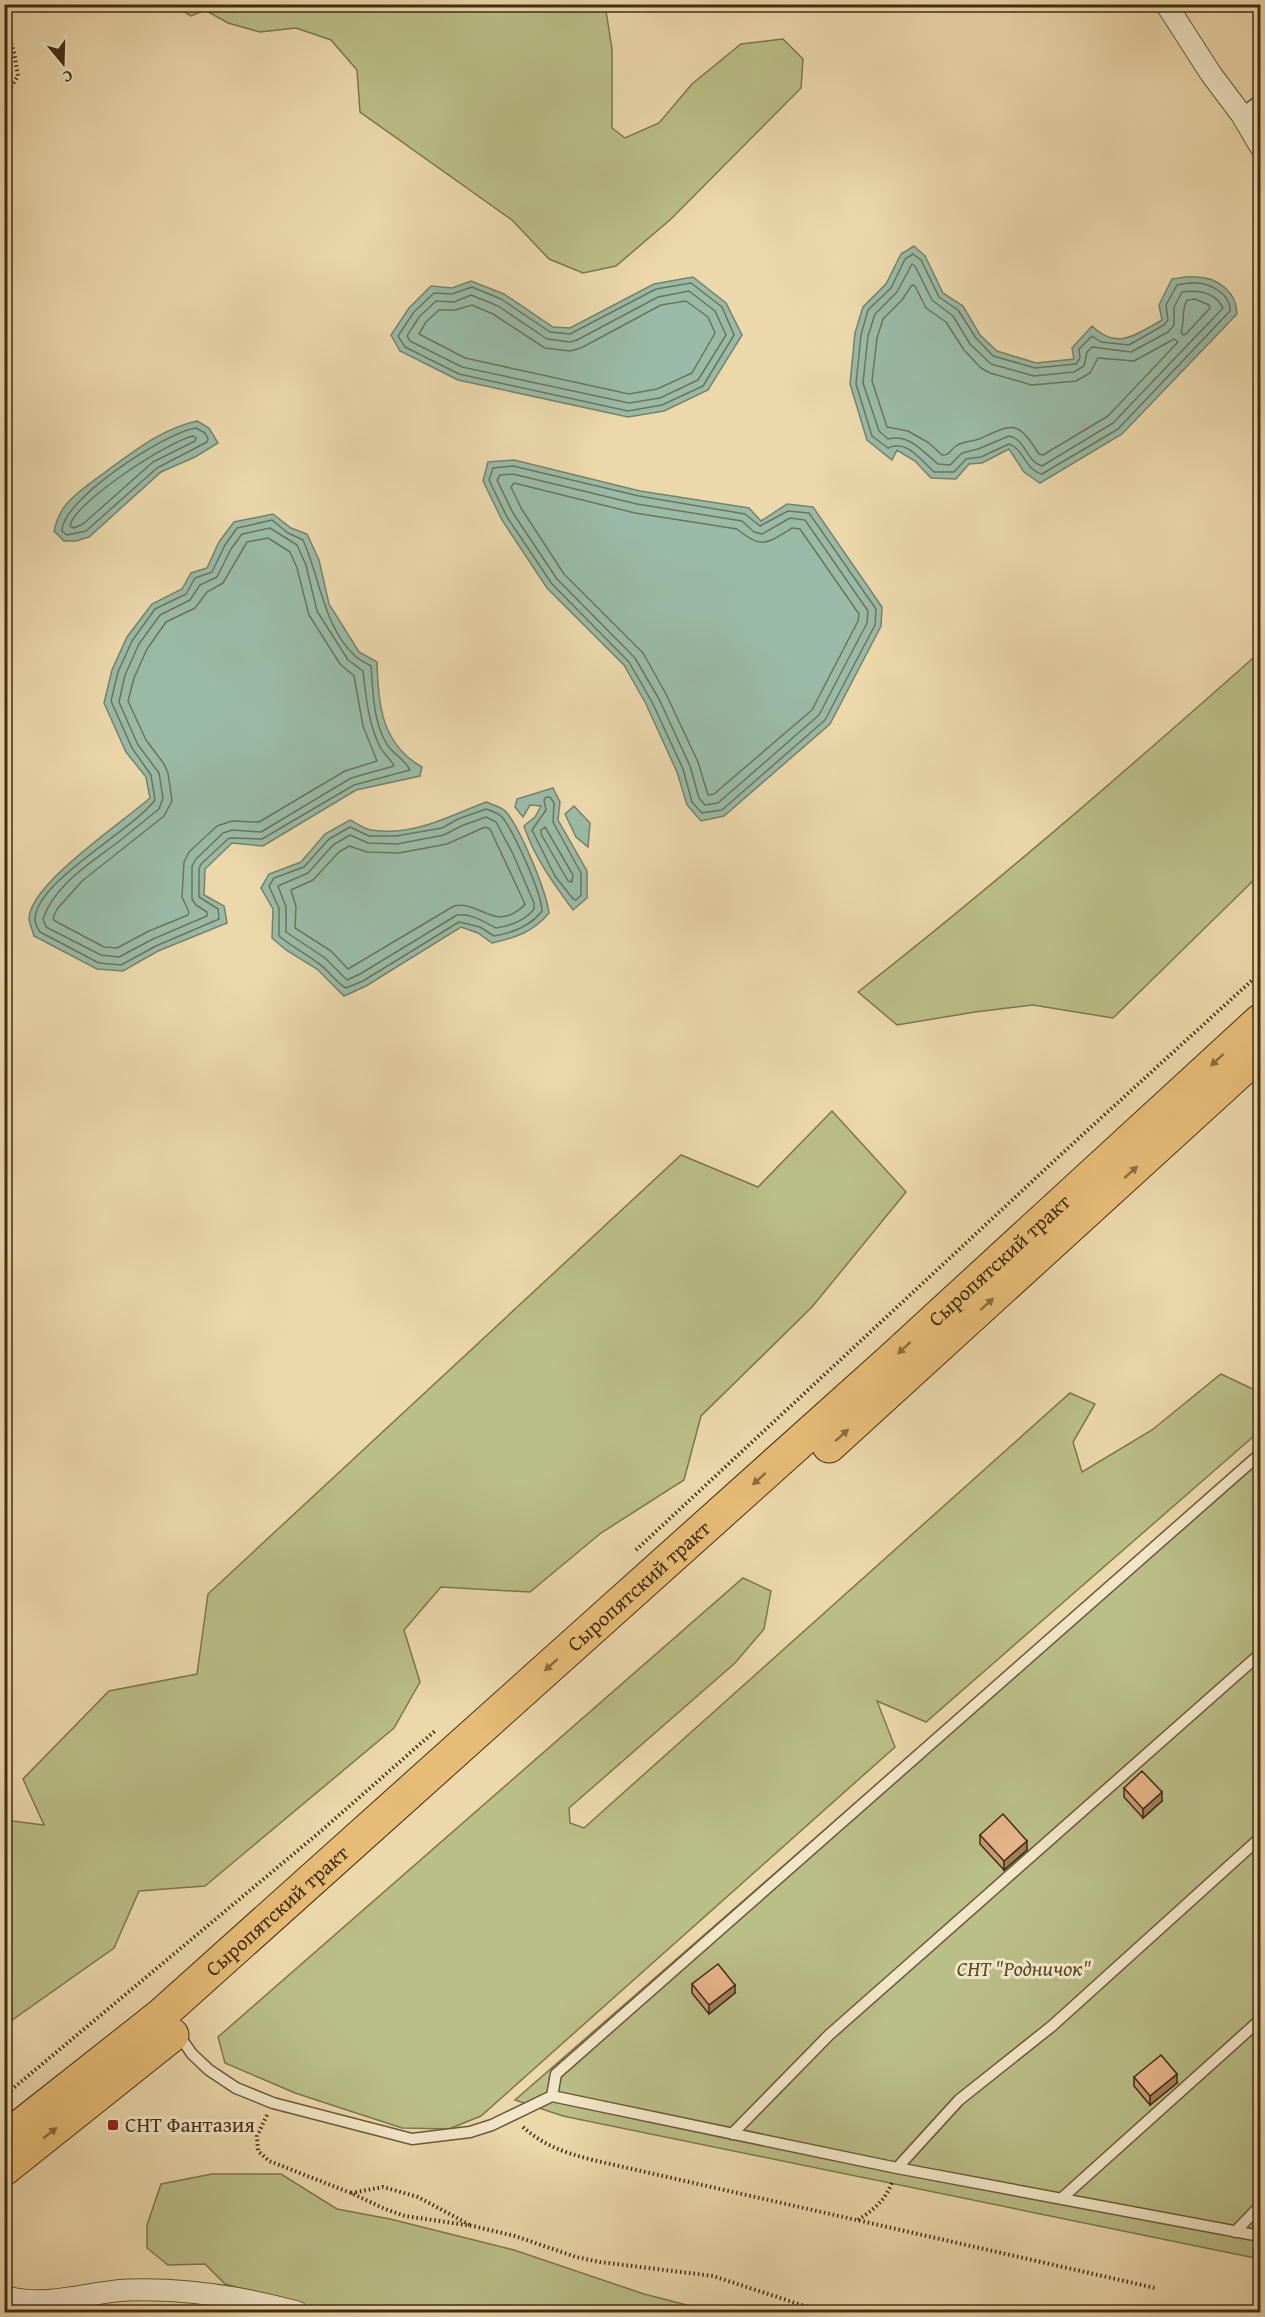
<svg xmlns="http://www.w3.org/2000/svg" width="1265" height="2317" viewBox="0 0 1265 2317" font-family="'Gentium Book Plus',serif">
	<rect width="100%" height="100%" fill="#ebd8ab"/>
	<filter id="stains"><feTurbulence type="fractalNoise" baseFrequency=".00333" numOctaves="4"/><feColorMatrix values="0 0 0 0 .2 0 0 0 0 .09 0 0 0 0 .02 0 0 0 .5 -.17"/></filter>
	<radialGradient id="worn" r=".72"><stop offset=".6" stop-color="#630" stop-opacity="0"/><stop offset="1" stop-color="#630" stop-opacity=".3"/></radialGradient>
	<!-- green -->
	<path fill="#babe87" stroke="#7e764d" stroke-width="1.5" d="M 173,5 L 605,5 L 612,49 L 612,128 L 625,138 L 659,123 L 692,84 L 741,44 L 783,39 L 803,59 L 801,88 L 671,219 L 616,266 L 583,273 L 549,259 L 512,220 L 360,112 L 357,70 L 331,40 L 296,28 L 260,32 L 228,23 L 205,10 L 191,16 Z
		M 1260,652 L 1260,874 L 1113,1018 L 1033,1005 L 975,1012 L 897,1025 L 858,992 C 997,883 1129,768 1260,652 Z
		M 832,1111 L 906,1192 L 812,1307 L 701,1416 L 684,1480 L 601,1533 L 530,1592 L 441,1587 L 404,1630 L 420,1682 L 394,1728 L 205,1886 L 139,1891 L 114,1948 L 5,2025 L 5,1820 L 44,1825 L 23,1779 L 109,1691 L 197,1674 L 208,1594 L 681,1155 L 758,1187 Z
		M 1221,1374 L 1259,1392 L 1254,1436 L 926,1722 L 877,1701 L 895,1747 L 481,2116 L 449,2129 L 402,2128 L 295,2093 L 225,2063 L 218,2037 L 743,1578 L 771,1591 L 764,1629 L 735,1663 L 569,1808 L 570,1823 L 584,1828 L 1070,1393 L 1095,1404 L 1073,1442 L 1082,1472 L 1152,1430 Z
		M 1260,1450 L 1260,2259 L 563,2116 L 515,2100 Z
		M 212,2174 L 281,2174 L 337,2209 L 390,2219 L 514,2250 L 644,2294 L 714,2312 L 328,2312 L 225,2284 L 205,2264 L 168,2265 L 147,2248 L 147,2225 L 161,2184 Z"/>
	<!-- water -->
	<path fill="#99baa6" stroke="#76826b" stroke-width="1.5" d="M 914,246 L 925,256 L 943,293 L 963,306 L 980,335 L 997,351 L 1036,363 L 1074,359 L 1072,348 L 1092,326 C 1117,351 1137,334 1162,320 L 1159,305 L 1172,279 C 1180,278 1188,276 1196,277 C 1217,277 1237,292 1237,314 L 1122,434 L 1040,483 L 1024,472 L 1009,449 L 982,463 L 969,464 L 956,479 L 931,478 L 915,461 L 897,450 L 892,460 L 867,440 L 850,384 L 855,333 L 863,307 L 886,284 L 901,254 Z
		M 693,277 L 726,303 L 742,335 L 708,390 L 664,411 L 628,417 L 458,380 L 400,351 L 391,335 L 409,308 L 431,286 L 452,288 L 471,281 L 504,294 L 553,327 L 570,328 L 654,284 Z
		M 197,421 L 209,428 L 218,443 L 195,457 L 161,472 L 89,537 L 76,541 L 64,541 L 54,531 C 56,522 59,514 65,506 C 75,493 91,483 104,473 C 133,452 161,429 197,421 Z
		M 514,460 L 640,491 L 749,508 L 761,521 L 787,504 L 813,507 L 882,607 L 881,626 L 830,724 L 724,816 L 701,821 L 687,805 L 677,772 L 646,704 L 624,665 L 547,588 L 502,520 L 483,481 L 488,462 Z
		M 273,514 L 291,528 L 307,534 L 319,560 L 329,604 L 359,652 L 377,662 C 378,706 382,744 422,767 L 420,776 L 356,790 L 263,846 L 232,843 L 205,869 L 204,895 L 224,906 L 227,923 L 158,951 L 123,971 L 97,969 L 34,936 C 33,931 29,923 29,918 C 31,883 123,822 150,798 L 146,777 L 126,752 L 104,703 L 112,670 L 127,637 L 152,604 L 182,589 L 191,573 L 207,568 L 219,542 L 234,522 Z
		M 553,788 L 560,802 L 558,820 L 587,871 L 587,898 L 573,910 C 554,884 534,857 524,826 L 535,817 L 541,806 L 530,805 L 523,817 L 515,807 L 517,799 Z
		M 486,802 C 492,805 503,807 507,813 C 521,831 546,890 549,913 C 533,932 515,938 492,943 L 478,933 L 461,927 L 366,986 L 344,996 L 317,969 L 286,950 L 272,938 L 273,909 L 261,888 L 269,874 L 301,862 L 325,834 L 350,820 C 356,823 364,829 371,830 C 412,837 450,816 486,802 Z
		M 574,806 L 590,823 L 588,847 L 576,837 L 565,814 Z"/>
	<g fill="none" stroke-linecap="round" stroke-linejoin="round">
		<!-- shore -->
		<path stroke="#6d745c" stroke-width="1.5" d="M 913,254 L 921,260 L 939,297 L 958,310 L 976,338 L 993,356 L 1035,368 L 1076,364 L 1080,358 L 1079,349 L 1092,336 L 1101,342 L 1129,345 L 1164,325 L 1168,320 L 1166,305 L 1177,285 C 1183,284 1191,282 1197,283 C 1211,284 1231,294 1230,311 L 1118,429 L 1042,474 C 1025,470 1024,449 1009,444 L 981,457 L 966,459 L 954,472 L 934,472 C 921,460 907,439 888,448 L 872,436 L 856,384 L 861,335 L 868,310 L 891,288 L 905,259 Z
			M 912,264 L 915,266 L 932,300 L 953,316 L 970,344 L 991,364 L 1034,376 L 1074,372 L 1084,366 L 1087,352 L 1092,347 L 1131,352 L 1168,332 L 1174,325 L 1174,307 L 1182,292 C 1198,290 1215,292 1223,308 L 1113,423 L 1042,466 C 1026,462 1026,439 1009,436 L 978,449 L 962,453 L 950,465 L 938,464 C 923,452 909,433 888,439 L 879,431 L 863,383 L 868,336 L 875,314 L 897,292 Z
			M 691,283 L 722,307 L 734,335 L 703,386 L 662,405 L 628,411 L 459,374 L 405,347 L 398,336 L 414,312 L 434,293 L 452,294 L 472,287 L 501,299 L 550,332 L 570,334 L 656,289 Z
			M 912,285 L 915,286 L 926,308 L 946,322 L 964,350 L 981,368 L 990,373 L 1032,385 L 1076,381 L 1090,373 L 1098,358 L 1134,361 L 1174,339 L 1178,342 L 1108,416 L 1043,455 L 1039,454 C 1017,419 1013,424 979,439 C 971,442 963,441 956,446 C 950,450 949,456 942,455 L 929,443 L 908,431 L 887,427 L 872,381 L 877,338 L 883,319 L 902,300 Z
			M 689,291 L 715,311 L 726,335 L 698,380 L 660,398 L 629,403 L 462,367 L 410,341 L 407,336 L 419,317 L 436,301 L 454,302 L 471,295 L 498,306 L 547,339 L 570,342 L 577,340 L 658,297 Z
			M 1195,299 L 1209,305 L 1210,308 L 1186,334 L 1183,335 L 1181,332 C 1185,321 1181,311 1187,300 Z
			M 686,301 L 708,317 L 715,333 L 692,373 L 657,389 L 629,394 L 465,358 L 419,334 L 426,322 L 439,310 L 455,310 L 472,305 L 493,314 L 545,348 L 570,351 L 581,348 L 661,305 Z
			M 196,428 L 205,433 L 208,439 L 207,442 L 157,468 L 86,531 L 67,535 L 62,531 C 61,500 166,432 196,428 Z
			M 193,436 L 196,438 L 195,441 L 153,462 L 83,524 L 74,528 L 70,526 C 73,503 169,441 193,436 Z
			M 513,466 L 639,496 L 745,514 L 760,526 L 788,511 L 809,513 L 876,609 L 875,625 L 825,720 L 722,810 L 702,813 L 692,802 L 683,769 L 652,702 L 629,662 L 552,584 L 507,517 L 489,480 L 493,468 Z
			M 513,474 L 637,504 L 742,521 L 754,532 L 762,534 L 790,518 L 805,520 L 868,611 L 867,623 L 819,715 L 718,803 L 705,805 L 699,798 L 690,766 L 659,699 L 635,658 L 557,579 L 513,513 L 497,480 L 500,475 Z
			M 514,483 L 635,513 L 737,529 C 762,550 768,543 792,528 L 800,529 L 859,614 L 858,621 L 812,710 L 714,794 L 708,795 L 698,762 L 666,694 L 643,653 L 564,574 L 521,508 L 511,487 Z
			M 272,520 L 288,533 L 303,540 C 320,577 323,626 355,656 C 359,660 366,663 371,666 C 373,691 373,724 388,746 C 394,754 406,761 410,770 L 354,785 L 262,839 L 229,838 L 201,864 L 199,869 L 199,897 L 218,909 L 219,919 L 156,946 L 121,965 L 99,963 L 40,932 C 38,929 35,923 35,919 C 36,881 133,830 155,800 L 151,775 L 132,748 L 111,701 L 118,672 L 132,641 L 155,609 L 186,594 L 195,578 L 212,572 L 225,545 L 237,528 Z
			M 270,528 L 297,545 L 306,565 L 317,611 L 348,660 L 363,671 C 366,696 368,723 380,747 C 384,754 391,759 394,766 L 351,778 L 261,832 L 232,830 L 223,833 L 196,859 L 192,866 L 192,899 L 196,905 L 207,912 L 207,916 L 153,939 L 119,957 L 101,955 L 46,927 L 43,919 C 55,884 91,863 118,842 C 132,831 145,820 159,809 L 163,798 L 159,773 L 138,745 L 119,702 L 125,675 L 139,644 L 160,615 L 190,600 L 200,585 L 217,577 L 231,549 L 242,534 Z
			M 268,538 L 290,552 L 297,568 L 309,615 L 340,664 L 354,676 L 363,726 L 377,761 L 345,771 L 259,822 L 232,821 L 217,826 L 189,852 L 184,862 L 182,897 L 189,912 L 188,915 L 149,931 L 117,948 L 104,947 L 55,921 L 53,918 L 57,909 L 82,881 L 164,816 L 172,801 L 168,773 L 164,764 L 146,740 L 128,701 L 134,678 L 147,649 L 166,622 L 195,608 L 207,592 L 223,583 L 247,542 Z
			M 546,797 L 550,797 L 554,803 L 553,822 L 581,873 L 581,895 L 576,900 L 573,899 L 555,876 L 532,830 L 546,810 L 544,800 Z
			M 486,809 C 492,811 499,813 503,818 C 515,835 541,891 542,911 C 530,927 512,933 494,936 L 480,927 L 459,922 L 363,981 L 346,988 C 335,982 329,970 318,963 C 305,953 291,946 279,936 L 279,908 L 269,886 L 274,878 L 304,867 L 329,839 L 350,827 L 369,836 L 396,836 L 442,828 L 458,819 Z
			M 486,817 L 496,822 L 513,854 L 534,903 L 534,909 C 525,921 509,926 496,928 C 484,922 471,913 457,915 L 360,974 L 347,980 L 325,958 L 286,932 L 286,907 L 278,886 L 308,873 L 333,845 L 350,835 L 368,843 L 397,844 L 444,835 L 461,826 Z
			M 485,827 L 490,829 L 525,904 C 522,909 518,910 514,913 C 491,926 478,901 454,906 L 348,969 L 331,951 L 295,928 L 296,907 L 291,890 L 313,880 L 339,852 L 349,846 L 367,852 L 399,853 L 447,844 Z
			M 545,827 L 573,875 L 572,882 L 568,881 L 541,834 L 541,830 Z"/>
		<defs>
			<path id="lane" d="M 1241,114 L 1260,100
				M 178,2034 L 192,2054 L 209,2070 L 236,2088 L 273,2103 L 412,2139 L 470,2132 L 492,2125 L 552,2096 L 897,2168 L 1260,2236
				M 552,2096 L 556,2074 L 1260,1454
				M 732,2134 L 829,2035 L 1260,1654
				M 897,2168 L 959,2100 L 1052,2026 L 1260,1838
				M 1062,2198 L 1260,2020
				M 1235,2232 L 1260,2206
				M 7,2299 L 18,2312"/>
			<path id="street" d="M 1166,4 L 1211,74 L 1241,114 L 1260,146
				M 4,2296 C 44,2309 87,2292 128,2290 C 184,2288 242,2297 297,2312"/>
			<g id="primary">
				<path d="M 829,1446 L 1260,1053"/>
				<path id="s1" d="M 4,2139 L 160,2016 L 890,1361 L 1260,1021"/>
				<path d="M 4,2169 L 172,2035"/>
			</g>
		</defs>
		<!-- lane casing -->
		<use href="#lane" stroke="#6c5839" stroke-width="13"/>
		<!-- street casing -->
		<use href="#street" stroke="#6c5839" stroke-width="23"/>
		<!-- primary casing -->
		<use href="#primary" stroke="#412d13" stroke-width="35"/>
		<!-- path -->
		<path stroke="#412d13" stroke-width="4" stroke-dasharray="1.5 3" stroke-linecap="butt" d="M 4,22 L 14,52 L 18,76 L 9,90 L 4,93
			M 636,1550 L 1067,1149 L 1260,973
			M 4,2096 L 321,1831 L 436,1730
			M 267,2115 L 257,2136 L 258,2151 L 269,2161 L 351,2193 L 385,2209 L 405,2216 L 473,2226 L 515,2236 L 576,2257 L 600,2262 L 713,2276 L 823,2312
			M 523,2127 C 544,2146 566,2153 593,2160 L 1155,2288
			M 351,2193 L 383,2187 L 418,2197 L 470,2225
			M 858,2220 C 873,2210 886,2200 892,2182"/>
		<!-- lane -->
		<use href="#lane" stroke="#f2e6c8" stroke-width="10"/>
		<!-- street -->
		<use href="#street" stroke="#f2e6c8" stroke-width="21"/>
		<!-- primary -->
		<use href="#primary" stroke="#e6bc76" stroke-width="33"/>
	</g>
	<!-- wall -->
	<path fill="#c69b76" stroke="#412d13" stroke-width="1.5" d="M 1124,1788 L 1162,1801 L 1143,1818 L 1124,1797 Z
		M 980,1835 L 1027,1850 L 1004,1870 L 980,1844 Z
		M 692,1984 L 735,1993 L 709,2014 L 692,1993 Z
		M 1134,2077 L 1177,2083 L 1150,2105 L 1134,2086 Z"/>
	<!-- shaded-wall -->
	<path fill="#a17e60" stroke="#412d13" stroke-width="1.5" d="M 1162,1792 L 1162,1801 L 1143,1818 L 1143,1809 Z
		M 1027,1841 L 1027,1850 L 1004,1870 L 1004,1861 Z
		M 735,1985 L 735,1993 L 709,2014 L 709,2005 Z
		M 1177,2074 L 1177,2083 L 1150,2105 L 1150,2096 Z"/>
	<!-- building -->
	<path fill="#e6b489" stroke="#412d13" stroke-width="1.5" d="M 1142,1771 L 1162,1792 L 1143,1809 L 1124,1788 Z
		M 1003,1814 L 1027,1841 L 1004,1861 L 980,1835 Z
		M 718,1964 L 735,1985 L 709,2005 L 692,1984 Z
		M 1161,2055 L 1177,2074 L 1150,2096 L 1134,2077 Z"/>
	<!-- one-way arrows -->
	<defs><path id="oneway-solid" d="M-6-.8H1V-3.2L6.5 0L1 3.2V.8H-6Z" transform="scale(1.5)"/></defs>
	<g fill="#8b6d40">
		<use href="#oneway-solid" transform="translate(1217 1060) rotate(137)"/>
		<use href="#oneway-solid" transform="translate(1131 1172) rotate(-42)"/>
		<use href="#oneway-solid" transform="translate(987 1304) rotate(-42)"/>
		<use href="#oneway-solid" transform="translate(904 1348) rotate(137)"/>
		<use href="#oneway-solid" transform="translate(842 1435) rotate(-42)"/>
		<use href="#oneway-solid" transform="translate(759 1479) rotate(138)"/>
		<use href="#oneway-solid" transform="translate(551 1665) rotate(138)"/>
		<use href="#oneway-solid" transform="translate(50 2133) rotate(-38)"/>
	</g>
	<!-- markers -->
	<rect fill="#8f2418" stroke="#f2e6c8" stroke-width="2" x="107" y="2119" width="12" height="12" rx="3"/>
	<g text-anchor="middle" stroke-width="6" stroke-linejoin="round" paint-order="stroke">
		<!-- street labels -->
		<g font-size="21" fill="#412d13" stroke="#f2e6c8">
			<text dy="7" stroke="none"><textPath href="#s1" startOffset="1328">Сыропятский тракт</textPath></text>
			<text dy="7" stroke="none"><textPath href="#s1" startOffset="842">Сыропятский тракт</textPath></text>
			<text dy="7" stroke="none"><textPath href="#s1" startOffset="356">Сыропятский тракт</textPath></text>
		</g>
		<!-- park labels -->
		<g font-size="21" font-style="italic" fill="#594a2a" stroke="#f2e6c8">
			<text x="1024" y="1976">СНТ "Родничок"</text>
		</g>
		<!-- poi labels -->
		<g font-size="21" fill="#412d13" stroke="#f2e6c8" text-anchor="start">
			<text x="125" y="2132">СНТ Фантазия</text>
		</g>
	</g>
	<!-- margin -->
	<rect width="1265" height="2317" fill="none" stroke="#ebd8ab" stroke-width="24"/>
	<rect x="6" y="6" width="1253" height="2305" fill="none" stroke="#412d13" stroke-width="3"/>
	<rect x="12" y="12" width="1241" height="2293" fill="none" stroke="#412d13" stroke-width="1.5"/>
	<!-- north arrow -->
	<g transform="translate(63 63) rotate(161)" stroke="#f2e6c8" stroke-width="4.5" paint-order="stroke">
	<path d="M0-4.5L10 22L0 15L-10 22Z" fill="#412d13"/>
	<text y="-9" font-size="16" font-weight="bold" text-anchor="middle" fill="#412d13">С</text>
	</g>
	<rect width="100%" height="100%" filter="url(#stains)"/>
	<rect width="100%" height="100%" fill="url(#worn)"/>
</svg>
